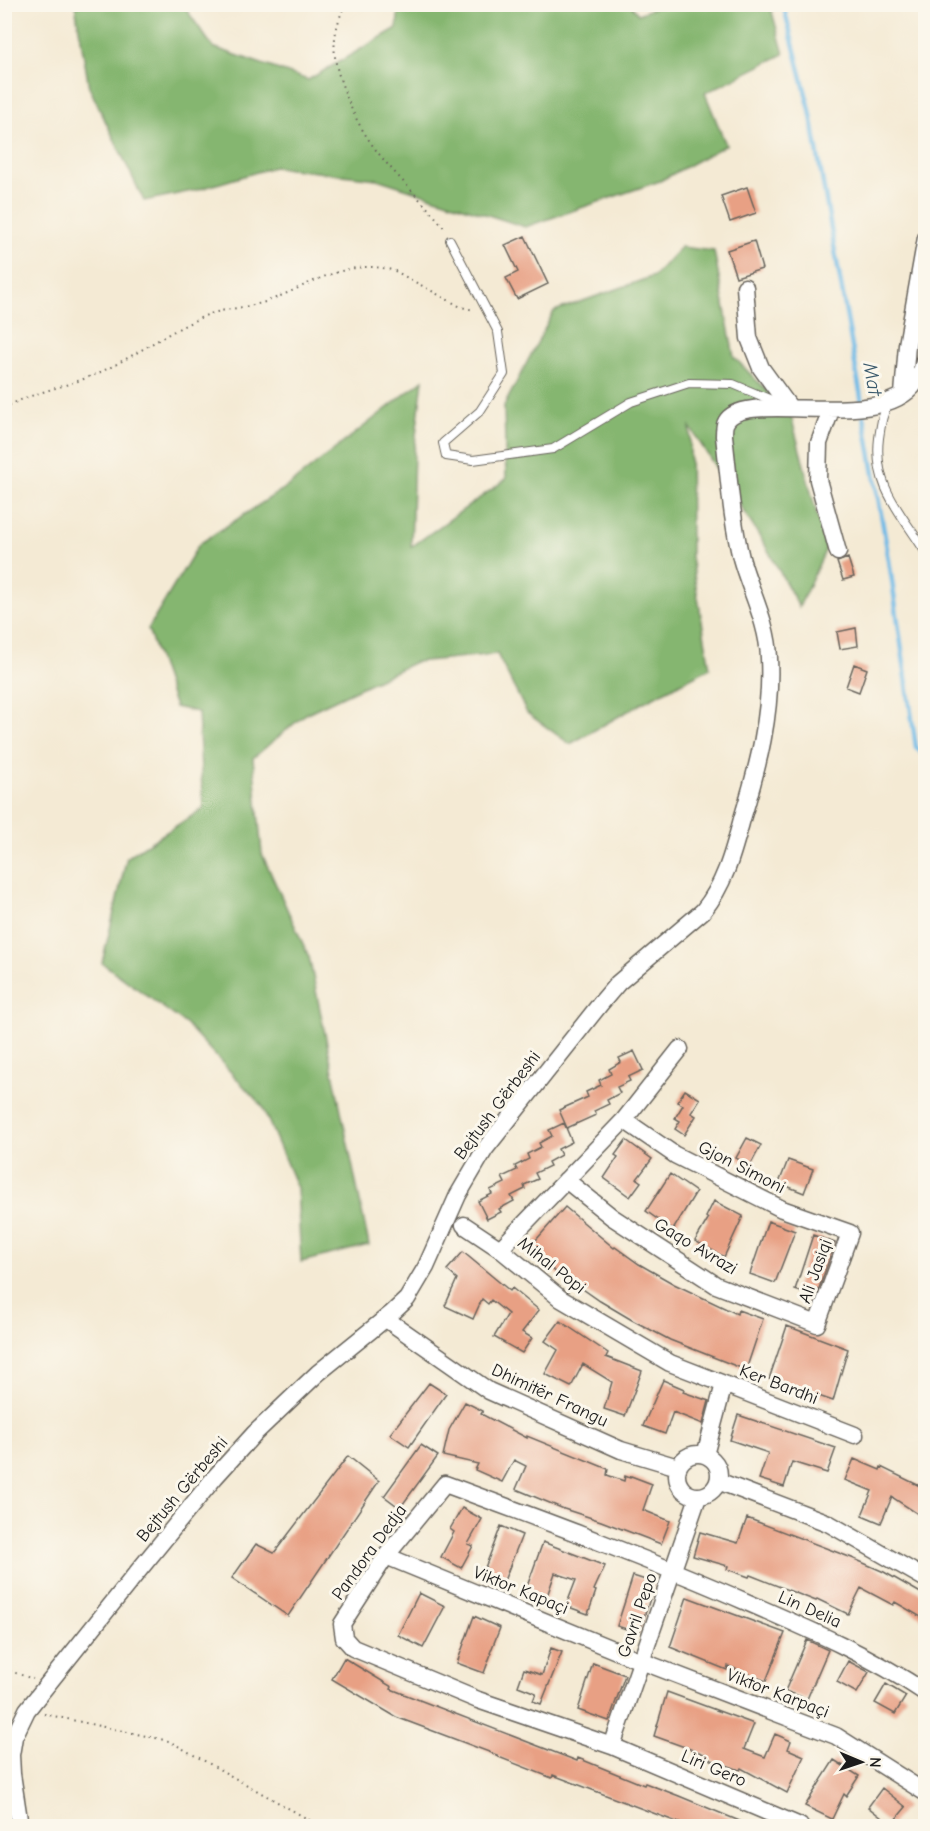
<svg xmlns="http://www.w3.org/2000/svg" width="930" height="1831" viewBox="0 0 930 1831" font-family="'Comic Neue',sans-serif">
	<rect width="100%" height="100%" fill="#fbf7ec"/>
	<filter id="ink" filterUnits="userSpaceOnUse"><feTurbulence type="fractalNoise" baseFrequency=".0167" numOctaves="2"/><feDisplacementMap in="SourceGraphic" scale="12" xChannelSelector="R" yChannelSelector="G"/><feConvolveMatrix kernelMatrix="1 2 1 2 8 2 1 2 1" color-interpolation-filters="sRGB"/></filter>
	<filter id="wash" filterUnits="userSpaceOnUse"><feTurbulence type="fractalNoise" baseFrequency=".008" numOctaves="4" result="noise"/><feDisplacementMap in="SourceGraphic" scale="24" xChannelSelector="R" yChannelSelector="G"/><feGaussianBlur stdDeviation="1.35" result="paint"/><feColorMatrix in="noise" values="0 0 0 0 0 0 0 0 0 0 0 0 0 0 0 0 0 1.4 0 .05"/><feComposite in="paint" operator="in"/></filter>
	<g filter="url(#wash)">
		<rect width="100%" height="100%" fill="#f4ead4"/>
		<!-- forest -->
		<path fill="#85b670" stroke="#506946" stroke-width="1.5" d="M 630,4 L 638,14 L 662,5 L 770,5 L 784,54 L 705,93 L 726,145 L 660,181 L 525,227 L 377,179 L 274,167 L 197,190 L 144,201 L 89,87 L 75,5 L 183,5 L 213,47 L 308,80 L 397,28 L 399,5 Z
			M 681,247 L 714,251 L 734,357 L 791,416 L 826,549 L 799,607 L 765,545 L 690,427 L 691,557 L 710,668 L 644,702 L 570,744 L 527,713 L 497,654 L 415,662 L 307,713 L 253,758 L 262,854 L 309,957 L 369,1245 L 301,1262 L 297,1188 L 262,1106 L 187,1025 L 102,963 L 127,857 L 203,809 L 198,712 L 175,707 L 148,629 L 199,544 L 288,486 L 423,380 L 414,452 L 411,547 L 506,479 L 504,406 L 554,311 L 654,276 Z"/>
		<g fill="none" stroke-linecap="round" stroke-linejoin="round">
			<!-- stream -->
			<path stroke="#6cb9e6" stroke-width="4.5" d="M 783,4 L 810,110 L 862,403
				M 863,411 L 889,560 L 916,747 L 926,758"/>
		</g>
		<g id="blocks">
			<!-- building -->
			<path fill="#e8a084" d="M 747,187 L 756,213 L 730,222 L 721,196 Z
				M 525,236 L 548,284 L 517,299 L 506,278 L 518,272 L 505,245 Z
				M 754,241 L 762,269 L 736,277 L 727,250 Z
				M 848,558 L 854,577 L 843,580 L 837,562 Z
				M 856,628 L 858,646 L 840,649 L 837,632 Z
				M 854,664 L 867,669 L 859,692 L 846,687 Z
				M 634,1051 L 643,1070 L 628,1077 L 630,1081 L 617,1087 L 620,1093 L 607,1100 L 609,1104 L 594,1111 L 596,1115 L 567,1128 L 559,1110 L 588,1097 L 586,1092 L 601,1085 L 599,1080 L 611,1074 L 609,1069 L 621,1062 L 619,1058 Z
				M 685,1090 L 700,1099 L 691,1113 L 696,1116 L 684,1135 L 675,1129 L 680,1121 L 675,1118 L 683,1105 L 677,1102 Z
				M 564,1123 L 572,1142 L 558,1149 L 561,1155 L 548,1162 L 550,1166 L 535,1173 L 538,1179 L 524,1185 L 525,1189 L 511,1196 L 514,1201 L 499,1209 L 501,1212 L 487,1219 L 478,1201 L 492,1194 L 490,1190 L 505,1183 L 502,1177 L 517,1170 L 515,1166 L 529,1159 L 527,1154 L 541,1147 L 539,1143 L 552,1136 L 549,1130 Z
				M 747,1138 L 761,1145 L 750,1166 L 736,1158 Z
				M 626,1140 L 652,1159 L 637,1179 L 641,1182 L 630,1197 L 604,1178 L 618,1157 L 615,1155 Z
				M 788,1160 L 813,1169 L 804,1193 L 779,1183 Z
				M 670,1174 L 696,1192 L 673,1230 L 646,1211 Z
				M 714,1201 L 743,1216 L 724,1257 L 695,1241 L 708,1219 L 706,1217 Z
				M 565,1207 L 614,1248 L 615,1247 L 639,1264 L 674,1284 L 737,1314 L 738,1310 L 763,1319 L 746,1370 L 670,1340 L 632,1320 L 600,1301 L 570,1280 L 569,1282 L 553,1270 L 529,1248 Z
				M 768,1221 L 795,1231 L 775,1283 L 750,1274 Z
				M 813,1235 L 835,1243 L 816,1297 L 795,1290 Z
				M 463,1252 L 510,1291 L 512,1288 L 539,1310 L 522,1332 L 532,1338 L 522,1353 L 494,1337 L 508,1314 L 491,1300 L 488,1304 L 482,1299 L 473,1319 L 445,1306 L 457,1279 L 447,1270 Z
				M 560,1321 L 608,1353 L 606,1357 L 642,1371 L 625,1416 L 604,1409 L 612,1382 L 583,1364 L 571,1387 L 545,1374 L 558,1350 L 545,1341 Z
				M 787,1326 L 848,1349 L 833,1401 L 769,1379 Z
				M 663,1380 L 684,1389 L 683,1392 L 709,1401 L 703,1424 L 673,1412 L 665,1434 L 643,1426 Z
				M 429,1383 L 446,1394 L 409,1447 L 390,1434 Z
				M 465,1402 L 483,1411 L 481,1414 L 527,1438 L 527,1436 L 608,1469 L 607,1475 L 624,1481 L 625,1476 L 630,1478 L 631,1476 L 652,1484 L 643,1510 L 670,1521 L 661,1544 L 601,1521 L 564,1509 L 516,1489 L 526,1466 L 514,1460 L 502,1482 L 475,1470 L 478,1464 L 443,1456 L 449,1430 Z
				M 738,1415 L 836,1448 L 827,1473 L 792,1462 L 784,1487 L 759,1479 L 768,1453 L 730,1440 Z
				M 421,1445 L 438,1456 L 400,1508 L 384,1496 Z
				M 348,1456 L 379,1481 L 288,1616 L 232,1578 L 256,1544 L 274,1553 Z
				M 854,1459 L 880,1470 L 881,1467 L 926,1489 L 926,1509 L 921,1516 L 892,1497 L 881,1523 L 862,1515 L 872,1491 L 845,1480 Z
				M 462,1508 L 482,1519 L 468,1544 L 473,1546 L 461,1568 L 441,1557 L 454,1532 L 450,1529 Z
				M 747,1518 L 852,1558 L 884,1572 L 926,1596 L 926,1620 L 895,1602 L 893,1605 L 861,1588 L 848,1614 L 817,1599 L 816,1601 L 750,1575 L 749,1577 L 727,1569 L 728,1566 L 693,1556 L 700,1532 L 738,1543 Z
				M 501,1526 L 522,1535 L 502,1586 L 481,1578 Z
				M 543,1542 L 605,1566 L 594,1590 L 596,1591 L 588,1614 L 566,1606 L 576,1580 L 555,1573 L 546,1599 L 525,1592 Z
				M 633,1576 L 655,1583 L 639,1633 L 617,1626 Z
				M 419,1593 L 445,1606 L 423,1648 L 398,1635 Z
				M 687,1597 L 785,1633 L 766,1681 L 728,1666 L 727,1670 L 670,1647 Z
				M 474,1616 L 500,1628 L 490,1653 L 491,1654 L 484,1673 L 457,1663 Z
				M 807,1640 L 828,1650 L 807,1699 L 785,1691 Z
				M 551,1648 L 562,1652 L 541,1704 L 533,1701 L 536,1693 L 518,1686 L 524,1669 L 542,1675 Z
				M 344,1658 L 392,1687 L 391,1689 L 577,1761 L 578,1758 L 644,1785 L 645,1783 L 679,1796 L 754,1827 L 690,1827 L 553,1775 L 552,1778 L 496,1756 L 497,1755 L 396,1717 L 332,1679 Z
				M 848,1661 L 869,1672 L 857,1693 L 837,1682 Z
				M 593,1663 L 625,1675 L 609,1721 L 578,1710 Z
				M 886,1684 L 906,1696 L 895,1714 L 875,1703 Z
				M 667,1692 L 754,1724 L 744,1749 L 765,1757 L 775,1734 L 791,1741 L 788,1749 L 804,1756 L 787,1793 L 741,1768 L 740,1770 L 706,1758 L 707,1755 L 654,1736 Z
				M 834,1760 L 859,1776 L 846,1796 L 844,1794 L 832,1819 L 805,1806 Z
				M 882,1788 L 906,1807 L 891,1825 L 868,1807 Z"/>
		</g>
	</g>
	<g filter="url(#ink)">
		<use href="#blocks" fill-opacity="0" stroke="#68645c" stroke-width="1.5"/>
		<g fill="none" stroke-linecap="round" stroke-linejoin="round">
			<defs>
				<path id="service" d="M 450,240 L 498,332 L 504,374 L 480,411 L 443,443 L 446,456 L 473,460 L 553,449 L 631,402 L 689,383 L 733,384 L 781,404
					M 889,402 C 882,414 881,425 879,438 C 873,488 902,513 926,553"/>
				<path id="minor" d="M 745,287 L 749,338 L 761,368 L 790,408
					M 903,394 L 907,345 L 926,238
					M 831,410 L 819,443 L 818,480 L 838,552
					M 566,1180 L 612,1217 L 716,1285 L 817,1324 L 850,1233 L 782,1209 L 675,1155 L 624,1120
					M 464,1225 L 500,1249 L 561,1299 L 670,1363 L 855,1435
					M 500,1249 L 624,1120 L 680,1049
					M 386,1319 L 489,1391 L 621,1450 L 678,1467
					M677 1475a21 21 0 1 1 42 0a21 21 0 1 1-42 0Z
					M 705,1455 L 724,1384
					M 718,1481 L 828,1523 L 926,1579
					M 386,1556 L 641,1661 L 836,1736 L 926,1793
					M 612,1746 L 698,1497
					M 20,1826 L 12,1774 L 11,1755 L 14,1737 L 27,1710 L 135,1575 L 215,1477 L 254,1434 L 318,1373 L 391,1314 L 407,1299 L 426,1267 L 458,1195 L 485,1149 L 601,1003 L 618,983 L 703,911 C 725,884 733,852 742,819 C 758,767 772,713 769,658 C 768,623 750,591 741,558 C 731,518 729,476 724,436 C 724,432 724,425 726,422 C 744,387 880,435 916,382 C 921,374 923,365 926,356
					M 800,1826 L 612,1746 L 478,1700 L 353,1648 L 344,1638 L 342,1624 L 386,1556 L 445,1484 C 548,1522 651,1560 751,1604 C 811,1630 871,1656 926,1693"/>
			</defs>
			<!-- service casing -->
			<use href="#service" stroke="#68645c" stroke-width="10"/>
			<!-- minor casing -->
			<use href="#minor" stroke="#68645c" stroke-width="19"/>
			<!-- path -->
			<path stroke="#68645c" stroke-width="2" stroke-dasharray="1.5 4.5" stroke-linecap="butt" d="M 345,4 C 330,39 332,59 345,93 C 352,112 361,129 373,146 C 394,175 423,200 445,229
				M 4,408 C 33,392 65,387 94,375 C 133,358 168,331 207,315 C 226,308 246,308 265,302 C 308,287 347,256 395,271 L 461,307 L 474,310
				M 4,1669 L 33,1679
				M 44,1714 L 169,1741 L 320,1826"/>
			<!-- service -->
			<use href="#service" stroke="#fff" stroke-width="8"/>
			<!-- minor -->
			<use href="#minor" stroke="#fff" stroke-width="16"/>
		</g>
	</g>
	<g text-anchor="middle" stroke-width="6" stroke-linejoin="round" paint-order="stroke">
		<!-- street labels -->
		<g font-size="18" fill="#1c1c1c" stroke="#fbf7ec">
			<text transform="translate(497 1105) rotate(-53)" y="6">Bejtush Gërbeshi</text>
			<text transform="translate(742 1167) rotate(27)" y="6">Gjon Simoni</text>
			<text transform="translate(696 1246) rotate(31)" y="6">Gaqo Avrazi</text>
			<text transform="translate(552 1265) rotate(38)" y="6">Mihal Popi</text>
			<text transform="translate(815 1271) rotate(-70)" y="6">Ali Jasiqi</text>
			<text transform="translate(779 1384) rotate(21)" y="6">Ker Bardhi</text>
			<text transform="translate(550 1395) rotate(25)" y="6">Dhimitër Frangu</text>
			<text transform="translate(182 1489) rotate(-50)" y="6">Bejtush Gërbeshi</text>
			<text transform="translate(369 1552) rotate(-54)" y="6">Pandora Dedja</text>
			<text transform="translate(521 1590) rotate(22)" y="6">Viktor Kapaçi</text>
			<text transform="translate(810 1609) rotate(24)" y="6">Lin Delia</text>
			<text transform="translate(637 1615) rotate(-71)" y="6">Gavril Pepo</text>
			<text transform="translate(778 1693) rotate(21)" y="6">Viktor Karpaçi</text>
			<text transform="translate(714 1768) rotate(23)" y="6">Liri Gero</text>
		</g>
		<!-- water labels -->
		<g font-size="20" font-style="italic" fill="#3c5b6d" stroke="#fbf7ec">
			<text transform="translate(873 379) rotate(80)" y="7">Mat</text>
		</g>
	</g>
	<!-- margin -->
	<rect width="930" height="1831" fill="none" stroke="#fbf7ec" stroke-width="24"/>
	<!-- north arrow -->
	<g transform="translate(861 1762) rotate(92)" stroke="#fbf7ec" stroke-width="4.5" paint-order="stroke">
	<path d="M0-4.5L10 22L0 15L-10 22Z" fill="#1c1c1c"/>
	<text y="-9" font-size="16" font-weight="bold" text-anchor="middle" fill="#1c1c1c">N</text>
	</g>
</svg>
